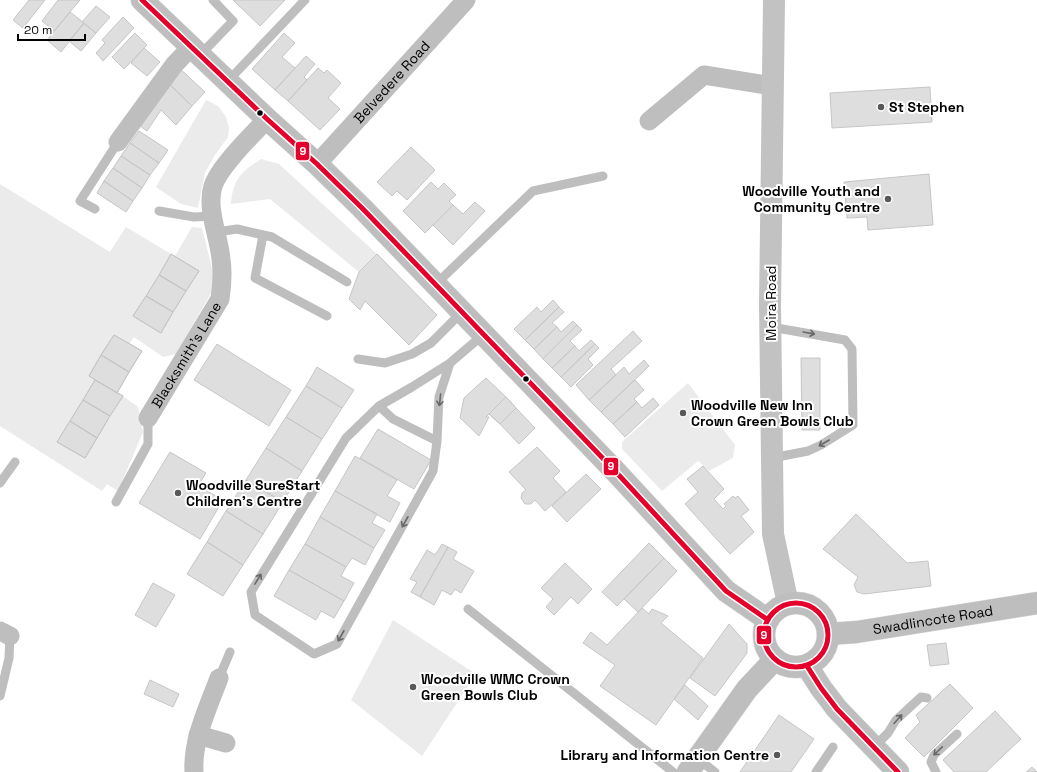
<svg xmlns="http://www.w3.org/2000/svg" width="1037" height="772" viewBox="0 0 1037 772" font-family="'Space Grotesk',sans-serif">
	<rect width="100%" height="100%" fill="#fff"/>
	<!-- green -->
	<path fill="#ebebeb" d="M 206,100 L 218,106 L 226,117 L 229,128 L 228,137 L 215,155 L 205,173 L 198,208 L 181,204 L 156,187 Z
		M 261,159 L 279,164 L 377,254 L 359,272 L 270,199 L 231,204 C 233,179 241,172 261,159 Z
		M 0,184 L 110,252 L 126,227 L 171,254 L 133,316 L 161,333 L 198,271 L 175,256 L 192,227 L 202,228 L 213,272 L 214,288 L 176,354 L 163,357 L 134,337 L 129,344 L 114,335 L 89,376 L 95,380 L 57,441 L 85,458 L 123,396 L 138,407 L 143,432 L 118,491 L 107,484 L 102,491 L 0,426 Z
		M 688,383 L 735,445 L 733,458 L 709,471 L 698,461 L 662,491 L 622,449 L 622,442 Z
		M 393,620 L 476,674 L 422,756 L 351,700 Z"/>
	<!-- building -->
	<path fill="#dedede" stroke="#c6c6c6" d="M 29,0 L 45,0 L 23,28 L 13,20 Z
		M 58,0 L 80,0 L 54,31 L 42,21 Z
		M 233,0 L 285,0 L 260,26 Z
		M 96,6 L 110,17 L 96,33 L 82,22 Z
		M 70,12 L 84,23 L 61,52 L 47,40 Z
		M 123,17 L 134,28 L 103,61 L 96,53 L 105,43 L 102,40 Z
		M 84,23 L 96,33 L 81,51 L 69,41 Z
		M 135,33 L 147,45 L 124,69 L 112,57 Z
		M 284,33 L 295,43 L 282,57 L 295,68 L 275,90 L 252,69 Z
		M 144,48 L 160,62 L 147,76 L 131,63 Z
		M 306,56 L 315,64 L 304,77 L 307,80 L 288,101 L 275,90 Z
		M 177,66 L 205,92 L 192,106 L 165,80 Z
		M 318,68 L 324,73 L 327,70 L 341,83 L 328,98 L 340,109 L 320,130 L 288,101 Z
		M 165,80 L 192,106 L 176,125 L 161,110 L 147,131 L 139,125 Z
		M 930,87 L 932,122 L 832,128 L 830,93 Z
		M 139,131 L 168,150 L 159,163 L 130,143 Z
		M 130,143 L 159,163 L 150,175 L 121,156 Z
		M 411,147 L 435,170 L 407,200 L 397,191 L 392,196 L 377,182 Z
		M 121,156 L 150,175 L 142,188 L 113,168 Z
		M 113,168 L 142,188 L 133,201 L 104,181 Z
		M 929,174 L 933,225 L 868,230 L 867,217 L 847,218 L 844,182 Z
		M 104,181 L 133,201 L 126,212 L 97,193 Z
		M 431,182 L 438,189 L 444,183 L 456,195 L 449,201 L 453,205 L 425,233 L 403,211 Z
		M 475,202 L 485,211 L 453,245 L 433,225 L 453,205 L 463,214 Z
		M 171,254 L 199,271 L 186,291 L 159,275 Z
		M 171,254 L 199,271 L 186,291 L 159,275 Z
		M 377,254 L 437,315 L 409,345 L 365,301 L 360,310 L 349,299 L 359,272 Z
		M 159,275 L 186,291 L 173,312 L 146,296 Z
		M 159,275 L 186,291 L 173,312 L 146,296 Z
		M 146,296 L 173,312 L 161,333 L 133,316 Z
		M 146,296 L 173,312 L 161,333 L 133,316 Z
		M 553,300 L 559,307 L 525,340 L 514,329 L 537,307 L 541,312 Z
		M 559,307 L 564,312 L 552,323 L 557,327 L 534,349 L 525,340 Z
		M 573,321 L 577,325 L 543,359 L 534,349 L 557,327 L 561,332 Z
		M 577,325 L 582,330 L 570,341 L 575,346 L 552,368 L 543,359 Z
		M 633,331 L 642,341 L 611,369 L 616,375 L 589,400 L 576,385 Z
		M 114,335 L 142,351 L 129,372 L 101,355 Z
		M 114,335 L 142,351 L 129,372 L 101,355 Z
		M 591,340 L 595,344 L 561,377 L 552,368 L 575,346 L 579,351 Z
		M 217,344 L 291,390 L 269,426 L 194,380 Z
		M 595,344 L 599,348 L 588,359 L 593,365 L 571,387 L 561,377 Z
		M 101,355 L 129,372 L 117,393 L 89,376 Z
		M 101,355 L 129,372 L 117,393 L 89,376 Z
		M 801,358 L 820,358 L 820,430 L 802,430 Z
		M 644,360 L 649,366 L 601,412 L 589,400 L 624,367 L 629,374 Z
		M 317,367 L 354,390 L 342,408 L 306,386 Z
		M 486,378 L 506,397 L 486,417 L 489,417 L 479,436 L 460,418 L 464,398 Z
		M 95,380 L 123,396 L 110,416 L 83,400 Z
		M 95,380 L 123,396 L 110,416 L 83,400 Z
		M 635,380 L 644,390 L 634,399 L 637,402 L 613,424 L 601,412 Z
		M 306,386 L 342,408 L 322,439 L 286,417 Z
		M 506,397 L 516,408 L 500,424 L 489,414 Z
		M 506,397 L 516,408 L 500,424 L 489,414 Z
		M 653,398 L 659,405 L 625,437 L 613,424 L 637,402 L 642,408 Z
		M 83,400 L 110,416 L 97,438 L 70,421 Z
		M 83,400 L 110,416 L 97,438 L 70,421 Z
		M 516,408 L 535,428 L 519,444 L 500,424 Z
		M 286,417 L 322,439 L 302,471 L 266,448 Z
		M 70,421 L 97,438 L 85,458 L 57,442 Z
		M 70,421 L 97,438 L 85,458 L 57,442 Z
		M 378,429 L 431,460 L 414,489 L 360,458 Z
		M 537,447 L 560,471 L 553,478 L 566,492 L 545,511 L 535,500 L 531,504 L 525,504 L 521,498 L 522,493 L 526,490 L 509,472 Z
		M 266,448 L 302,471 L 283,502 L 246,480 Z
		M 170,452 L 206,473 L 198,486 L 223,500 L 200,539 L 139,503 Z
		M 355,456 L 397,480 L 387,496 L 400,503 L 390,522 L 335,491 Z
		M 703,466 L 724,489 L 714,499 L 723,509 L 726,506 L 724,504 L 733,496 L 735,498 L 738,496 L 749,510 L 741,516 L 754,532 L 730,554 L 685,504 L 698,492 L 687,479 Z
		M 586,474 L 601,489 L 567,522 L 552,506 Z
		M 246,480 L 283,502 L 263,534 L 226,511 Z
		M 335,491 L 377,514 L 372,523 L 385,530 L 374,548 L 320,517 Z
		M 226,511 L 263,534 L 243,565 L 207,542 Z
		M 856,514 L 907,563 L 928,561 L 931,586 L 864,594 L 857,592 L 854,585 L 858,577 L 823,549 Z
		M 320,517 L 374,548 L 365,565 L 352,558 L 346,567 L 305,544 Z
		M 207,542 L 243,565 L 223,596 L 187,574 Z
		M 649,543 L 664,558 L 617,606 L 602,592 Z
		M 305,544 L 346,567 L 341,576 L 354,583 L 344,601 L 289,570 Z
		M 442,544 L 448,547 L 420,597 L 411,592 L 417,582 L 410,579 L 427,550 L 435,555 Z
		M 448,547 L 457,552 L 453,559 L 474,571 L 461,593 L 455,589 L 451,595 L 442,590 L 434,605 L 420,597 Z
		M 664,558 L 677,571 L 638,612 L 624,599 Z
		M 565,563 L 592,589 L 578,604 L 571,597 L 554,615 L 546,607 L 553,599 L 541,588 Z
		M 289,570 L 344,601 L 334,618 L 321,611 L 316,620 L 274,596 Z
		M 153,583 L 175,595 L 156,627 L 135,615 Z
		M 642,608 L 649,614 L 652,609 L 668,616 L 661,623 L 703,658 L 656,725 L 600,686 L 615,665 L 583,643 L 591,632 L 607,645 Z
		M 729,624 L 747,644 L 747,653 L 715,696 L 690,678 Z
		M 946,643 L 949,664 L 930,666 L 927,645 Z
		M 150,680 L 179,694 L 173,707 L 144,694 Z
		M 950,684 L 973,708 L 924,757 L 905,738 L 920,722 L 916,715 Z
		M 685,685 L 708,706 L 698,720 L 674,699 Z
		M 995,711 L 1021,739 L 986,772 L 954,772 L 943,760 Z
		M 779,715 L 814,739 L 791,772 L 740,772 Z
		M 1032,767 L 1037,772 L 1026,772 Z"/>
	<g fill="none" stroke-linecap="round" stroke-linejoin="round">
		<defs>
			<g id="primary">
				<path id="s3" d="M 828,634 L 857,632 L 1037,603"/>
				<path d="M 688,772 L 747,689 L 775,659"/>
			</g>
			<path id="highway" d="M 142,0 L 267,119 L 317,164 L 362,208 L 616,472 L 726,591 L 768,620
				M764 635a32 32 0 1 1 64 0a32 32 0 1 1-64 0Z
				M 807,666 L 821,688 L 837,709 L 898,772"/>
		</defs>
		<!-- primary casing -->
		<use href="#primary" stroke="#dbdbdb" stroke-width="23"/>
		<!-- highway casing -->
		<use href="#highway" stroke="#dbdbdb" stroke-width="23"/>
		<!-- lane -->
		<path stroke="#bebebe" stroke-width="9" d="M 200,55 L 233,21 L 213,0
			M 228,81 L 305,0
			M 95,209 L 80,201 L 118,142
			M 159,211 L 194,217 L 213,216
			M 217,232 L 237,229 L 272,237 L 347,282
			M 263,235 L 255,278 L 327,316
			M 436,284 L 533,191 L 603,176
			M 771,327 L 845,340 L 852,349 L 853,425 L 821,445 L 808,451 L 772,458
			M 358,359 L 385,363 L 412,354 L 431,343 L 462,312
			M 450,363 L 439,397 L 437,441 L 433,471 L 337,644 L 314,654 L 255,615 L 251,592 L 346,438 L 379,406 L 412,387 L 450,363 L 484,334
			M 379,406 L 393,419 L 437,441
			M 0,483 L 15,462
			M 116,502 L 148,444 L 148,418
			M 468,609 L 673,772
			M 219,678 L 230,652
			M 0,696 L 9,658 L 10,636
			M 874,747 L 888,733 L 896,720 L 921,697 L 927,698
			M 698,759 L 715,772
			M 816,772 L 833,747
			M 936,772 L 931,762 L 934,755 L 957,734"/>
		<!-- street -->
		<g stroke="#bebebe" stroke-width="19">
			<path d="M 649,121 L 704,75 L 773,86"/>
			<path d="M 118,142 L 174,65 L 191,47"/>
			<path id="s1" d="M 317,164 L 466,0"/>
			<path id="s2" d="M 148,418 L 220,299 C 222,286 223,273 221,259 C 219,237 206,208 213,186 C 219,167 252,135 267,119"/>
			<path d="M 0,631 L 10,636"/>
			<path d="M 198,735 L 226,743"/>
			<path d="M 194,772 C 192,740 208,708 219,678"/>
		</g>
		<!-- secondary -->
		<path stroke="#c2c2c2" stroke-width="22" d="M 774,0 L 770,305 L 773,534 L 788,604"/>
		<!-- primary -->
		<use href="#primary" stroke="#bebebe" stroke-width="22"/>
		<!-- highway -->
		<use href="#highway" stroke="#bebebe" stroke-width="22"/>
		<defs>
			<path id="bus-1" d="M 142,0 L 267,119 L 317,164 L 362,208 L 616,472 L 726,591 L 768,620
				M764 635a32 32 0 1 1 64 0a32 32 0 1 1-64 0Z
				M 807,666 L 821,688 L 837,709 L 898,772"/>
		</defs>
		<!-- bus-1 casing -->
		<use href="#bus-1" stroke="#fff" stroke-width="8"/>
		<!-- bus-1 -->
		<use href="#bus-1" stroke="#e4002b" stroke-width="5"/>
	</g>
	<!-- one-way arrows -->
	<defs><path id="oneway-shaft" d="M-6 0H5M1.5-3L5.5 0L1.5 3" fill="none" stroke-width="1.6" stroke-linecap="round" stroke-linejoin="round"/></defs>
	<g stroke="#686868">
		<use href="#oneway-shaft" transform="translate(809 333) rotate(10)"/>
		<use href="#oneway-shaft" transform="translate(440 400) rotate(96)"/>
		<use href="#oneway-shaft" transform="translate(824 443) rotate(150)"/>
		<use href="#oneway-shaft" transform="translate(405 522) rotate(119)"/>
		<use href="#oneway-shaft" transform="translate(258 579) rotate(-58)"/>
		<use href="#oneway-shaft" transform="translate(341 636) rotate(119)"/>
		<use href="#oneway-shaft" transform="translate(898 719) rotate(-48)"/>
		<use href="#oneway-shaft" transform="translate(938 751) rotate(136)"/>
	</g>
	<!-- markers -->
	<g fill="#595959" stroke="#fff" stroke-width="1.5">
		<circle cx="881" cy="107" r="4"/>
		<circle cx="888" cy="199" r="4"/>
		<circle cx="683" cy="413" r="4"/>
		<circle cx="178" cy="493" r="4"/>
		<circle cx="413" cy="687" r="4"/>
		<circle cx="777" cy="755" r="4"/>
	</g>
	<g fill="#000" stroke="#fff" stroke-width="1.5">
		<circle cx="260" cy="113" r="3.5"/>
		<circle cx="526" cy="379" r="3.5"/>
	</g>
	<g text-anchor="middle" stroke-width="4" stroke-linejoin="round" paint-order="stroke">
		<!-- street labels -->
		<g font-size="14" fill="#000" stroke="#fff">
			<text dy="5" stroke="none"><textPath href="#s1" startOffset="111">Belvedere Road</textPath></text>
			<text transform="translate(771 303) rotate(-90)" y="5">Moira Road</text>
			<text dy="5" stroke="none"><textPath href="#s2" startOffset="74">Blacksmith's Lane</textPath></text>
			<text dy="5" stroke="none"><textPath href="#s3" startOffset="106">Swadlincote Road</textPath></text>
		</g>
		<!-- poi labels -->
		<g font-size="14" font-weight="bold" fill="#000" stroke="#fff" text-anchor="start">
			<text x="889" y="112">St Stephen</text>
			<text x="880" y="196" text-anchor="end">Woodville Youth and<tspan x="880" dy="16">Community Centre</tspan></text>
			<text x="691" y="410">Woodville New Inn<tspan x="691" dy="16">Crown Green Bowls Club</tspan></text>
			<text x="186" y="490">Woodville SureStart<tspan x="186" dy="16">Children's Centre</tspan></text>
			<text x="421" y="684">Woodville WMC Crown<tspan x="421" dy="16">Green Bowls Club</tspan></text>
			<text x="769" y="760" text-anchor="end">Library and Information Centre</text>
		</g>
	</g>
	<g stroke="#fff" stroke-width="1.5">
		<rect x="295" y="141" width="15" height="20" rx="4" fill="#e4002b"/>
		<rect x="603" y="457" width="16" height="19" rx="4" fill="#e4002b"/>
		<rect x="756" y="625" width="16" height="20" rx="4" fill="#e4002b"/>
	</g>
	<g font-size="11" text-anchor="middle" font-weight="bold" fill="#fff">
		<text x="303" y="155">9</text>
		<text x="611" y="470">9</text>
		<text x="764" y="639">9</text>
	</g>
	<!-- scale -->
	<path d="M18 34v6h67v-6" fill="none" stroke="#000000" stroke-width="2"/>
	<text x="24" y="34" font-size="12" fill="#000000" stroke="#ffffff" stroke-width="3" paint-order="stroke">20 m</text>
</svg>
